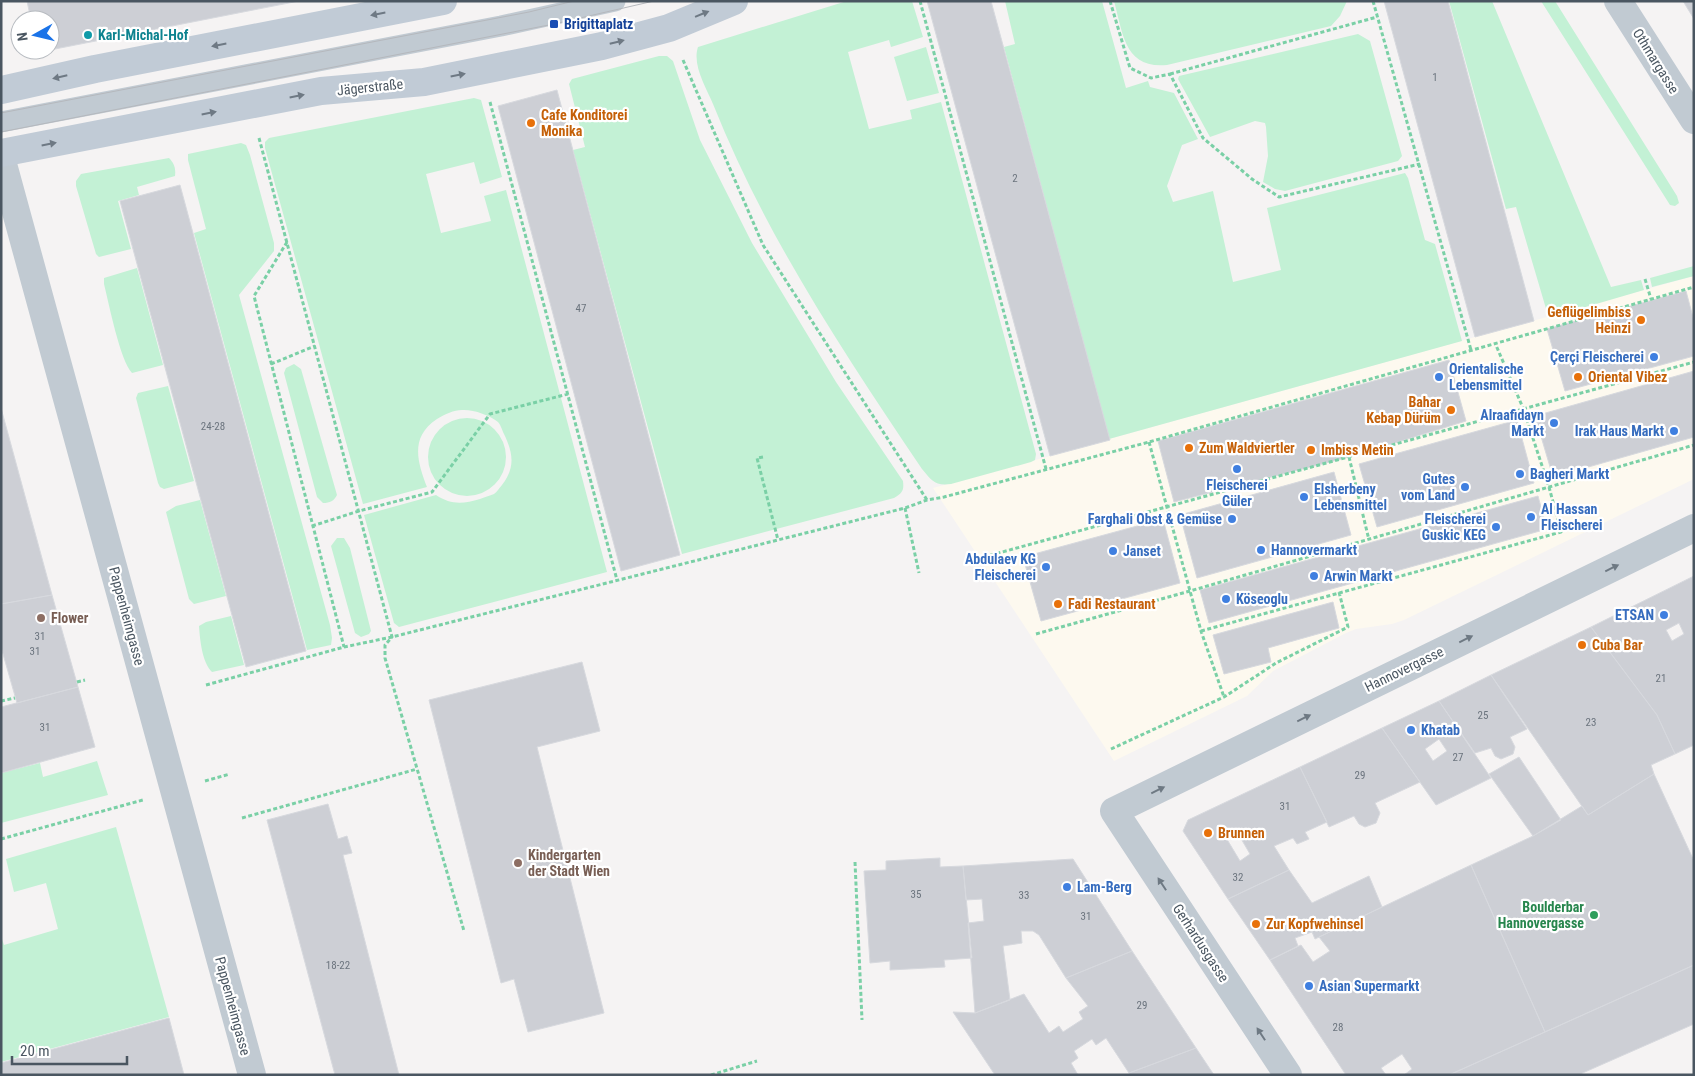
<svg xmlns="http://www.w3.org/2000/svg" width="1695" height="1076" viewBox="0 0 1695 1076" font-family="'Roboto Condensed',sans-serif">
	<rect width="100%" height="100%" fill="#f5f3f3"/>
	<!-- commercial -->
	<path fill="#fdf9ef" d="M 1694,276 L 1694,479 L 1404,620 L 1392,624 L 1356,629 L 1346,633 L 1273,671 L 1247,696 L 1114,761 L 933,488 L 1109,440 L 1109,439 Z"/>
	<!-- green -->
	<path fill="#c3f1d5" d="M 847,1 L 912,1 L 923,37 L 891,47 L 889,40 L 848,52 L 869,129 L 912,119 L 910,110 L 941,102 L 1036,454 L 1035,460 L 1031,462 L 951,484 C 935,486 932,481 922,469 C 844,353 765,235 713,104 C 706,87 692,65 698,47 Z
		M 1005,1 L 1102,1 L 1126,88 L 1148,81 L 1150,87 L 1174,93 L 1198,139 L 1182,145 L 1167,186 L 1173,202 L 1213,191 L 1233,282 L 1281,270 L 1267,208 L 1405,173 L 1408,178 L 1425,240 L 1435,244 L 1462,341 L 1109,439 L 1004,47 L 1015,44 Z
		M 1114,1 L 1347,1 L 1340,16 L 1331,26 L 1167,65 C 1124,69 1123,33 1114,1 Z
		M 1449,1 L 1492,1 L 1611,287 L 1641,280 L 1644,290 L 1555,316 L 1550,315 L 1547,312 L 1516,207 L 1506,209 Z
		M 1541,1 L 1555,1 L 1677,196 L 1679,203 L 1675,206 L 1670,205 Z
		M 1358,34 L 1370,41 L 1402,156 L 1398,161 L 1285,191 L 1275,189 L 1263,182 L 1268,156 L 1266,127 L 1265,123 L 1255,121 L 1210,137 L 1178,79 L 1179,76 Z
		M 926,47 L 939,93 L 907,101 L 894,57 Z
		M 659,56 L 667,56 L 673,61 L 700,140 L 752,243 L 836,382 L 903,481 C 904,490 903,493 894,498 L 682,554 L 573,150 L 585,147 L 569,84 L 572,79 Z
		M 474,98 L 481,100 L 502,177 L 480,184 L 474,162 L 426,174 L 441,233 L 491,221 L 484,196 L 506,190 L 607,572 L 399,627 L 394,623 L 364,515 L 436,495 C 451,505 463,504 480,499 C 484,497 490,496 494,494 C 497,492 499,488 502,485 C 516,467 513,452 503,432 C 502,429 500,424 498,422 C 490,415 472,409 462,410 C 454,410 445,414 437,419 C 410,437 417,461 427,487 L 363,504 L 265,148 L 265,142 L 269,138 Z
		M 241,143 L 246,145 L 250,155 L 274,243 L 274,251 L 239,295 L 330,625 L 332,638 L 331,645 L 307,650 L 194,233 L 206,229 L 188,160 L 188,154 Z
		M 169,158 C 174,163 176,168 175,176 L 137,187 L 139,195 L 118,201 L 131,249 L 99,257 L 96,254 L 76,186 L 76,181 L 81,174 Z
		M 1694,266 L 1694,276 L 1652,287 L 1650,278 Z
		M 137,268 L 163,365 L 132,373 C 120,360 109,304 104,284 L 104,278 Z
		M 294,364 L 301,369 L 337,495 C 334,501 330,503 323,503 L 317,497 L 284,373 L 286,368 Z
		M 168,386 L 194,481 L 164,489 L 160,487 L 158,483 L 136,398 L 138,393 Z
		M428 457a39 39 0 1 1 78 0a39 39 0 1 1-78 0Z
		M 200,500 L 226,596 L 194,604 L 189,599 L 166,512 L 176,506 Z
		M 337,538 L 344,538 L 350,548 L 371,631 L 369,634 L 361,637 L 355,633 L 331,546 Z
		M 231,616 L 244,665 L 212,672 C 202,662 200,640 199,626 L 206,622 Z
		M 97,761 L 108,795 L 1,823 L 1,773 L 40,763 L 43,777 Z
		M 116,827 L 169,1017 L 1,1062 L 1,936 L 4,945 L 58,929 L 46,883 L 14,892 L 6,859 Z"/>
	<!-- building -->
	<path fill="#cdcfd5" stroke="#d7d9de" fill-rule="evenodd" d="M 27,1 L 299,1 L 50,50 L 50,20 L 31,20 Z
		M 927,1 L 991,1 L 1110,440 L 1050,456 Z
		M 1384,1 L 1448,1 L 1534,321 L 1475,337 Z
		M 1683,1 L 1694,1 L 1694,19 Z
		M 557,90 L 680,555 L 621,571 L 498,106 Z
		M 180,185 L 306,651 L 246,667 L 120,201 Z
		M 1686,291 L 1694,321 L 1694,356 L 1565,391 L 1547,329 Z
		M 1449,360 L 1466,421 L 1349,457 L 1174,502 L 1158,441 Z
		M 1694,371 L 1694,437 L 1553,477 L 1535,416 Z
		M 1,408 L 52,595 L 1,604 Z
		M 1517,420 L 1534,483 L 1377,527 L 1359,464 Z
		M 1334,472 L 1351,535 L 1197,578 L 1180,515 Z
		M 1538,496 L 1547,529 L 1209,623 L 1200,590 Z
		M 1163,519 L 1180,583 L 1041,621 L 1023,557 Z
		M 1694,576 L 1694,745 L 1675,754 L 1657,715 L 1591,627 ZM 1679,623 L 1684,634 L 1672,641 L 1666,630 Z
		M 52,595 L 78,687 L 17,703 L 1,647 L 1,604 Z
		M 1333,602 L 1339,628 L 1268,648 L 1271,662 L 1224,674 L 1213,635 Z
		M 1591,627 L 1657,715 L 1675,754 L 1651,765 L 1654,774 L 1588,815 L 1491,675 Z
		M 582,662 L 600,731 L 537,747 L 604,1013 L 528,1032 L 514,979 L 501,983 L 429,700 Z
		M 1491,675 L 1527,729 L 1510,737 L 1515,747 L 1513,754 L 1501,759 L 1495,756 L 1491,748 L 1475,753 L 1439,701 Z
		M 78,687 L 95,747 L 1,773 L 1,707 Z
		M 1439,701 L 1491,778 L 1436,805 L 1382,728 ZM 1439,739 L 1447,751 L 1433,761 L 1425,749 Z
		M 1382,728 L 1420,782 L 1375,803 L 1380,813 L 1376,823 L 1365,827 L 1359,824 L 1354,816 L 1329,827 L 1300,767 Z
		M 1519,757 L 1561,820 L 1533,836 L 1489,774 Z
		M 1300,767 L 1327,822 L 1305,832 L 1309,839 L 1297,844 L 1293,838 L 1274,846 L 1289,870 L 1228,899 L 1183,831 L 1188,820 ZM 1236,830 L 1250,854 L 1240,861 L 1225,836 Z
		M 1654,774 L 1694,861 L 1694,965 L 1545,1032 L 1471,865 L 1533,836 L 1582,806 L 1588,815 Z
		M 328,804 L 338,839 L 347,836 L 352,853 L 343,855 L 399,1075 L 335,1075 L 267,820 Z
		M 940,858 L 940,867 L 963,866 L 972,958 L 944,960 L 945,967 L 890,970 L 890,961 L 870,963 L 864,871 L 886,870 L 886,861 Z
		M 1073,859 L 1132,951 L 1066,978 L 1039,935 L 1033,931 L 1021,931 L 1022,943 L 1003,946 L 1010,1000 L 975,1013 L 968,923 L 984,921 L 982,899 L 966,900 L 963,866 Z
		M 1471,865 L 1545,1032 L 1449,1075 L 1404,1075 L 1412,1069 L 1402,1054 L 1381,1068 L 1386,1075 L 1346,1075 L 1270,960 L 1301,945 L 1313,962 L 1330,951 L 1319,937 Z
		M 1289,870 L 1312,903 L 1369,876 L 1382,907 L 1315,939 L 1312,932 L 1295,938 L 1298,946 L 1270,960 L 1228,899 Z
		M 1132,951 L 1196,1048 L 1129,1073 L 1106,1038 L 1096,1045 L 1092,1039 L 1074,1051 L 1078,1058 L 1071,1063 L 1078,1075 L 995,1075 L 953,1012 L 975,1013 L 1024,994 L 1049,1033 L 1059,1026 L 1063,1032 L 1083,1019 L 1079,1012 L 1088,1006 L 1066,978 Z
		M 1694,965 L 1694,1024 L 1578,1075 L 1449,1075 Z
		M 169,1018 L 184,1075 L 1,1075 L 1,1063 Z
		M 1196,1048 L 1214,1075 L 1130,1075 L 1129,1073 Z"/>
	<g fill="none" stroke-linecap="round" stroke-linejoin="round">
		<!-- path -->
		<path stroke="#7ad0a6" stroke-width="3" stroke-dasharray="4 2.5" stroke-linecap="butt" d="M 920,1 L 1046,469
			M 1110,1 L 1130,68 L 1151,78 L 1170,74 L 1203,138 L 1252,179 L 1279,197 L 1420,164
			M 1373,1 L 1471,350
			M 683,60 L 763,245 L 927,500
			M 1170,74 L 1377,17
			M 490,102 L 617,580
			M 259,138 L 392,637 L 385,645 L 385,658 L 464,931
			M 287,242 L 254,296 L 344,647
			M 1645,279 L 1651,299
			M 271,364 L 315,346
			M 1149,442 L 1201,631 L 1224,697
			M 763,457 L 757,458 L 778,540
			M 1349,457 L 1369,540
			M 905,508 L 919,573
			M 312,526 L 359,511 L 432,492 L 490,414 L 568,394
			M 984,557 L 1694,362
			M 1201,631 L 1561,532 L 1549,487 L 1523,408 L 1495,343
			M 1036,634 L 1190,591 L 1694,445
			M 77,682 L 85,680
			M 206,685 L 344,647 L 392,637 L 905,508 L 927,500 L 944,497 L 1149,442 L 1694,287
			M 1,701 L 15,698
			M 1111,749 L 1224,697 L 1276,663 L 1348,627 L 1339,592
			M 205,781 L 230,774
			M 242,818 L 417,769
			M 1,839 L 143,800
			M 855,862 L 862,1020
			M 711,1075 L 757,1061"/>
		<!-- service -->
		<path stroke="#c1cad2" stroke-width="21" d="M 1,122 L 501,26 L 615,1"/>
		<!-- minor -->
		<path stroke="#c1cad2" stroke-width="28" d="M 1618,1 L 1694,120
			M 1,157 L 252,1075
			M 1288,1075 L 1114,811 L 1694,528"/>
		<!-- secondary -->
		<path stroke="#c1cbd6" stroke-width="28" d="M 1,90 L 95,69 L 443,1
			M 1,153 L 321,91 L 424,82 L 602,46 L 669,28 L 734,1"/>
		<!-- tram -->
		<path stroke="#b5b8bd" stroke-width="1" d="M 1,113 L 529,12 L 574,1
			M 1,132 L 554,24 L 654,1"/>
	</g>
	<!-- one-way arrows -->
	<defs><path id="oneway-solid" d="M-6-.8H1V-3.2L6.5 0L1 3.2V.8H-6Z" transform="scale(1.25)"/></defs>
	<g fill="#6e7984">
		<use href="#oneway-solid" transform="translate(378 14) rotate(169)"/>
		<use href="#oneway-solid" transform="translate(702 14) rotate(-22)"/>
		<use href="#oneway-solid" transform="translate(617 42) rotate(-14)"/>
		<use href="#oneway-solid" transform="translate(219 45) rotate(169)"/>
		<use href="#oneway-solid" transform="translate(458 75) rotate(-11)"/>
		<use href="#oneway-solid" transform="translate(60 77) rotate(167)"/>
		<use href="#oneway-solid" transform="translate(297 96) rotate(-11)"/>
		<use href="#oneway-solid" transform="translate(209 113) rotate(-11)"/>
		<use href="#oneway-solid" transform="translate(49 144) rotate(-11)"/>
	</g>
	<g fill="#6e7983">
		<use href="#oneway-solid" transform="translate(1612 568) rotate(-26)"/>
		<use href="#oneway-solid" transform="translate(1466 639) rotate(-26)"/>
		<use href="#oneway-solid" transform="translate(1304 718) rotate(-26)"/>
		<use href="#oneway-solid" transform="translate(1158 790) rotate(-26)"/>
		<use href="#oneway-solid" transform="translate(1162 884) rotate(-123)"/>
		<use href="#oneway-solid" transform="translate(1261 1034) rotate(-123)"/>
	</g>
	<!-- markers -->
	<rect fill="#1a4fb4" stroke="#fff" stroke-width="2" x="549" y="19" width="10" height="10" rx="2.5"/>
	<circle fill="#0f9aa8" stroke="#fff" stroke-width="2" cx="88" cy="35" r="5"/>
	<g fill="#e8710a" stroke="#fff" stroke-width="2">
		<circle cx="531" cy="123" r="5"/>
		<circle cx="1641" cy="320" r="5"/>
		<circle cx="1578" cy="377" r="5"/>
		<circle cx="1451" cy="410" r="5"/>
		<circle cx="1189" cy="448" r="5"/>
		<circle cx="1311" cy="450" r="5"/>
		<circle cx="1058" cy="604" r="5"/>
		<circle cx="1582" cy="645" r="5"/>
		<circle cx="1208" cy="833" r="5"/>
		<circle cx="1256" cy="924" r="5"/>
	</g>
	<g fill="#3f7fe0" stroke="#fff" stroke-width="2">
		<circle cx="1654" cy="357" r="5"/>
		<circle cx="1439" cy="377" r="5"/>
		<circle cx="1554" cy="423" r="5"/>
		<circle cx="1674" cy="431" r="5"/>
		<circle cx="1237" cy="469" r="5"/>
		<circle cx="1520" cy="474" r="5"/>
		<circle cx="1465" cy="487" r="5"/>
		<circle cx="1304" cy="497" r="5"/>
		<circle cx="1531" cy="517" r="5"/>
		<circle cx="1232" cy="519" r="5"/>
		<circle cx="1496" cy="527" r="5"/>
		<circle cx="1261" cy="550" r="5"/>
		<circle cx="1113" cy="551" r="5"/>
		<circle cx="1046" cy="567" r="5"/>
		<circle cx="1314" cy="576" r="5"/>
		<circle cx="1226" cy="599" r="5"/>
		<circle cx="1664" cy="615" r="5"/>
		<circle cx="1411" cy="730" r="5"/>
		<circle cx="1067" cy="887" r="5"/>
		<circle cx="1309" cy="986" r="5"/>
	</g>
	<g fill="#8d6e63" stroke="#fff" stroke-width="2">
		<circle cx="41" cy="618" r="5"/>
		<circle cx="518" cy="863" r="5"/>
	</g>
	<circle fill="#2e9e5b" stroke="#fff" stroke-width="2" cx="1594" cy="915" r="5"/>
	<g text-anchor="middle" stroke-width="4.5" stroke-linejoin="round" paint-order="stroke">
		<!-- number labels -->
		<g font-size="11" fill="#6b747e">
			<text x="1435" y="81">1</text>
			<text x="1015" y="182">2</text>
			<text x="581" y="312">47</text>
			<text x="213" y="430">24-28</text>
			<text x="40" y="640">31</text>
			<text x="35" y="655">31</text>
			<text x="1661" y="682">21</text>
			<text x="1483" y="719">25</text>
			<text x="1591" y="726">23</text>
			<text x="45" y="731">31</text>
			<text x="1458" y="761">27</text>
			<text x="1360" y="779">29</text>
			<text x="1285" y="810">31</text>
			<text x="1238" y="881">32</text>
			<text x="916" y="898">35</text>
			<text x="1024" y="899">33</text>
			<text x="1086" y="920">31</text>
			<text x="338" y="969">18-22</text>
			<text x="1142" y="1009">29</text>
			<text x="1338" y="1031">28</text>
		</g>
		<!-- transit labels -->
		<g font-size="14" font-weight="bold" fill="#164399" stroke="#fff" text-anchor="start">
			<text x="564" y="29">Brigittaplatz</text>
		</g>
		<!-- culture labels -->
		<g font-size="14" font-weight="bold" fill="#0d838f" stroke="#fff" text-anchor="start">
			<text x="98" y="40">Karl-Michal-Hof</text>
		</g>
		<!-- street labels -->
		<g font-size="14" fill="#4a5661" stroke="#fff">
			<text transform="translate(1656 61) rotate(58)" y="5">Othmargasse</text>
			<text transform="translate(370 87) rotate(-6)" y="5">Jägerstraße</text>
			<text transform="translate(127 616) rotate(75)" y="5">Pappenheimgasse</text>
			<text transform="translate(1404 669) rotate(-26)" y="5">Hannovergasse</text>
			<text transform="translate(1201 943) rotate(57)" y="5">Gerhardusgasse</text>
			<text transform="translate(233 1006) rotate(75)" y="5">Pappenheimgasse</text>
		</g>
		<!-- food labels -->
		<g font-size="14" font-weight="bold" fill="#c56008" stroke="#fff" text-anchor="start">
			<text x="541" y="120">Cafe Konditorei<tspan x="541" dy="16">Monika</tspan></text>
			<text x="1631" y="317" text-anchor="end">Geflügelimbiss<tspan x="1631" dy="16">Heinzi</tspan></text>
			<text x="1588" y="382">Oriental Vibez</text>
			<text x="1441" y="407" text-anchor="end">Bahar<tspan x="1441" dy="16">Kebap Dürüm</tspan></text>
			<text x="1199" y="453">Zum Waldviertler</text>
			<text x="1321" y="455">Imbiss Metin</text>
			<text x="1068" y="609">Fadi Restaurant</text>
			<text x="1592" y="650">Cuba Bar</text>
			<text x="1218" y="838">Brunnen</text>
			<text x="1266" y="929">Zur Kopfwehinsel</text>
		</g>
		<!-- shop labels -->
		<g font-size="14" font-weight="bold" fill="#366cbe" stroke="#fff" text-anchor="start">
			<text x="1644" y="362" text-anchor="end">Çerçi Fleischerei</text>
			<text x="1449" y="374">Orientalische<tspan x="1449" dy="16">Lebensmittel</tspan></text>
			<text x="1544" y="420" text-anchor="end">Alraafidayn<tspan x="1544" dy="16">Markt</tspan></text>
			<text x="1664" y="436" text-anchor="end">Irak Haus Markt</text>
			<text x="1530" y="479">Bagheri Markt</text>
			<text x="1455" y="484" text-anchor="end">Gutes<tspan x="1455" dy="16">vom Land</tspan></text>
			<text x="1237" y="490" text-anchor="middle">Fleischerei<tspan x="1237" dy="16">Güler</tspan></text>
			<text x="1314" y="494">Elsherbeny<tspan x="1314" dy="16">Lebensmittel</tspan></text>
			<text x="1541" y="514">Al Hassan<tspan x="1541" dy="16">Fleischerei</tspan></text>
			<text x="1222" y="524" text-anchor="end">Farghali Obst &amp; Gemüse</text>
			<text x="1486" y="524" text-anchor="end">Fleischerei<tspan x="1486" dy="16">Guskic KEG</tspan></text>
			<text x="1271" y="555">Hannovermarkt</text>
			<text x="1123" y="556">Janset</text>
			<text x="1036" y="564" text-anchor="end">Abdulaev KG<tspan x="1036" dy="16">Fleischerei</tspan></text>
			<text x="1324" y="581">Arwin Markt</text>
			<text x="1236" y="604">Köseoglu</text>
			<text x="1654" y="620" text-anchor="end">ETSAN</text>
			<text x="1421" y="735">Khatab</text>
			<text x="1077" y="892">Lam-Berg</text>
			<text x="1319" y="991">Asian Supermarkt</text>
		</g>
		<!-- education labels -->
		<g font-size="14" font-weight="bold" fill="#785e54" stroke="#fff" text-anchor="start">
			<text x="51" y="623">Flower</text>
			<text x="528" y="860">Kindergarten<tspan x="528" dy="16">der Stadt Wien</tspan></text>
		</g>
		<!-- leisure labels -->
		<g font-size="14" font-weight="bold" fill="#27864d" stroke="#fff" text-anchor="end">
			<text x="1584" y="912">Boulderbar<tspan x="1584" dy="16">Hannovergasse</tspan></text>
		</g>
	</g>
	<!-- border -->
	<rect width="1695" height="1076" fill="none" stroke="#4a5661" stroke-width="5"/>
	<!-- north arrow -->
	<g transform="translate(35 35) rotate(262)"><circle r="24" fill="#ffffff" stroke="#b7bbc0"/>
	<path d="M0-4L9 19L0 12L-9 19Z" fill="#1a73e8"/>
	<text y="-8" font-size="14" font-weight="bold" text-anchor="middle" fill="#4a5661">N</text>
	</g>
	<!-- scale -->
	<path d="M12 1056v8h115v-8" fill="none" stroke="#4a5661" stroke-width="2.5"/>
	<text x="20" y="1056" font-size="15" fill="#4a5661" stroke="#ffffff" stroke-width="4" paint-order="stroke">20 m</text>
</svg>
